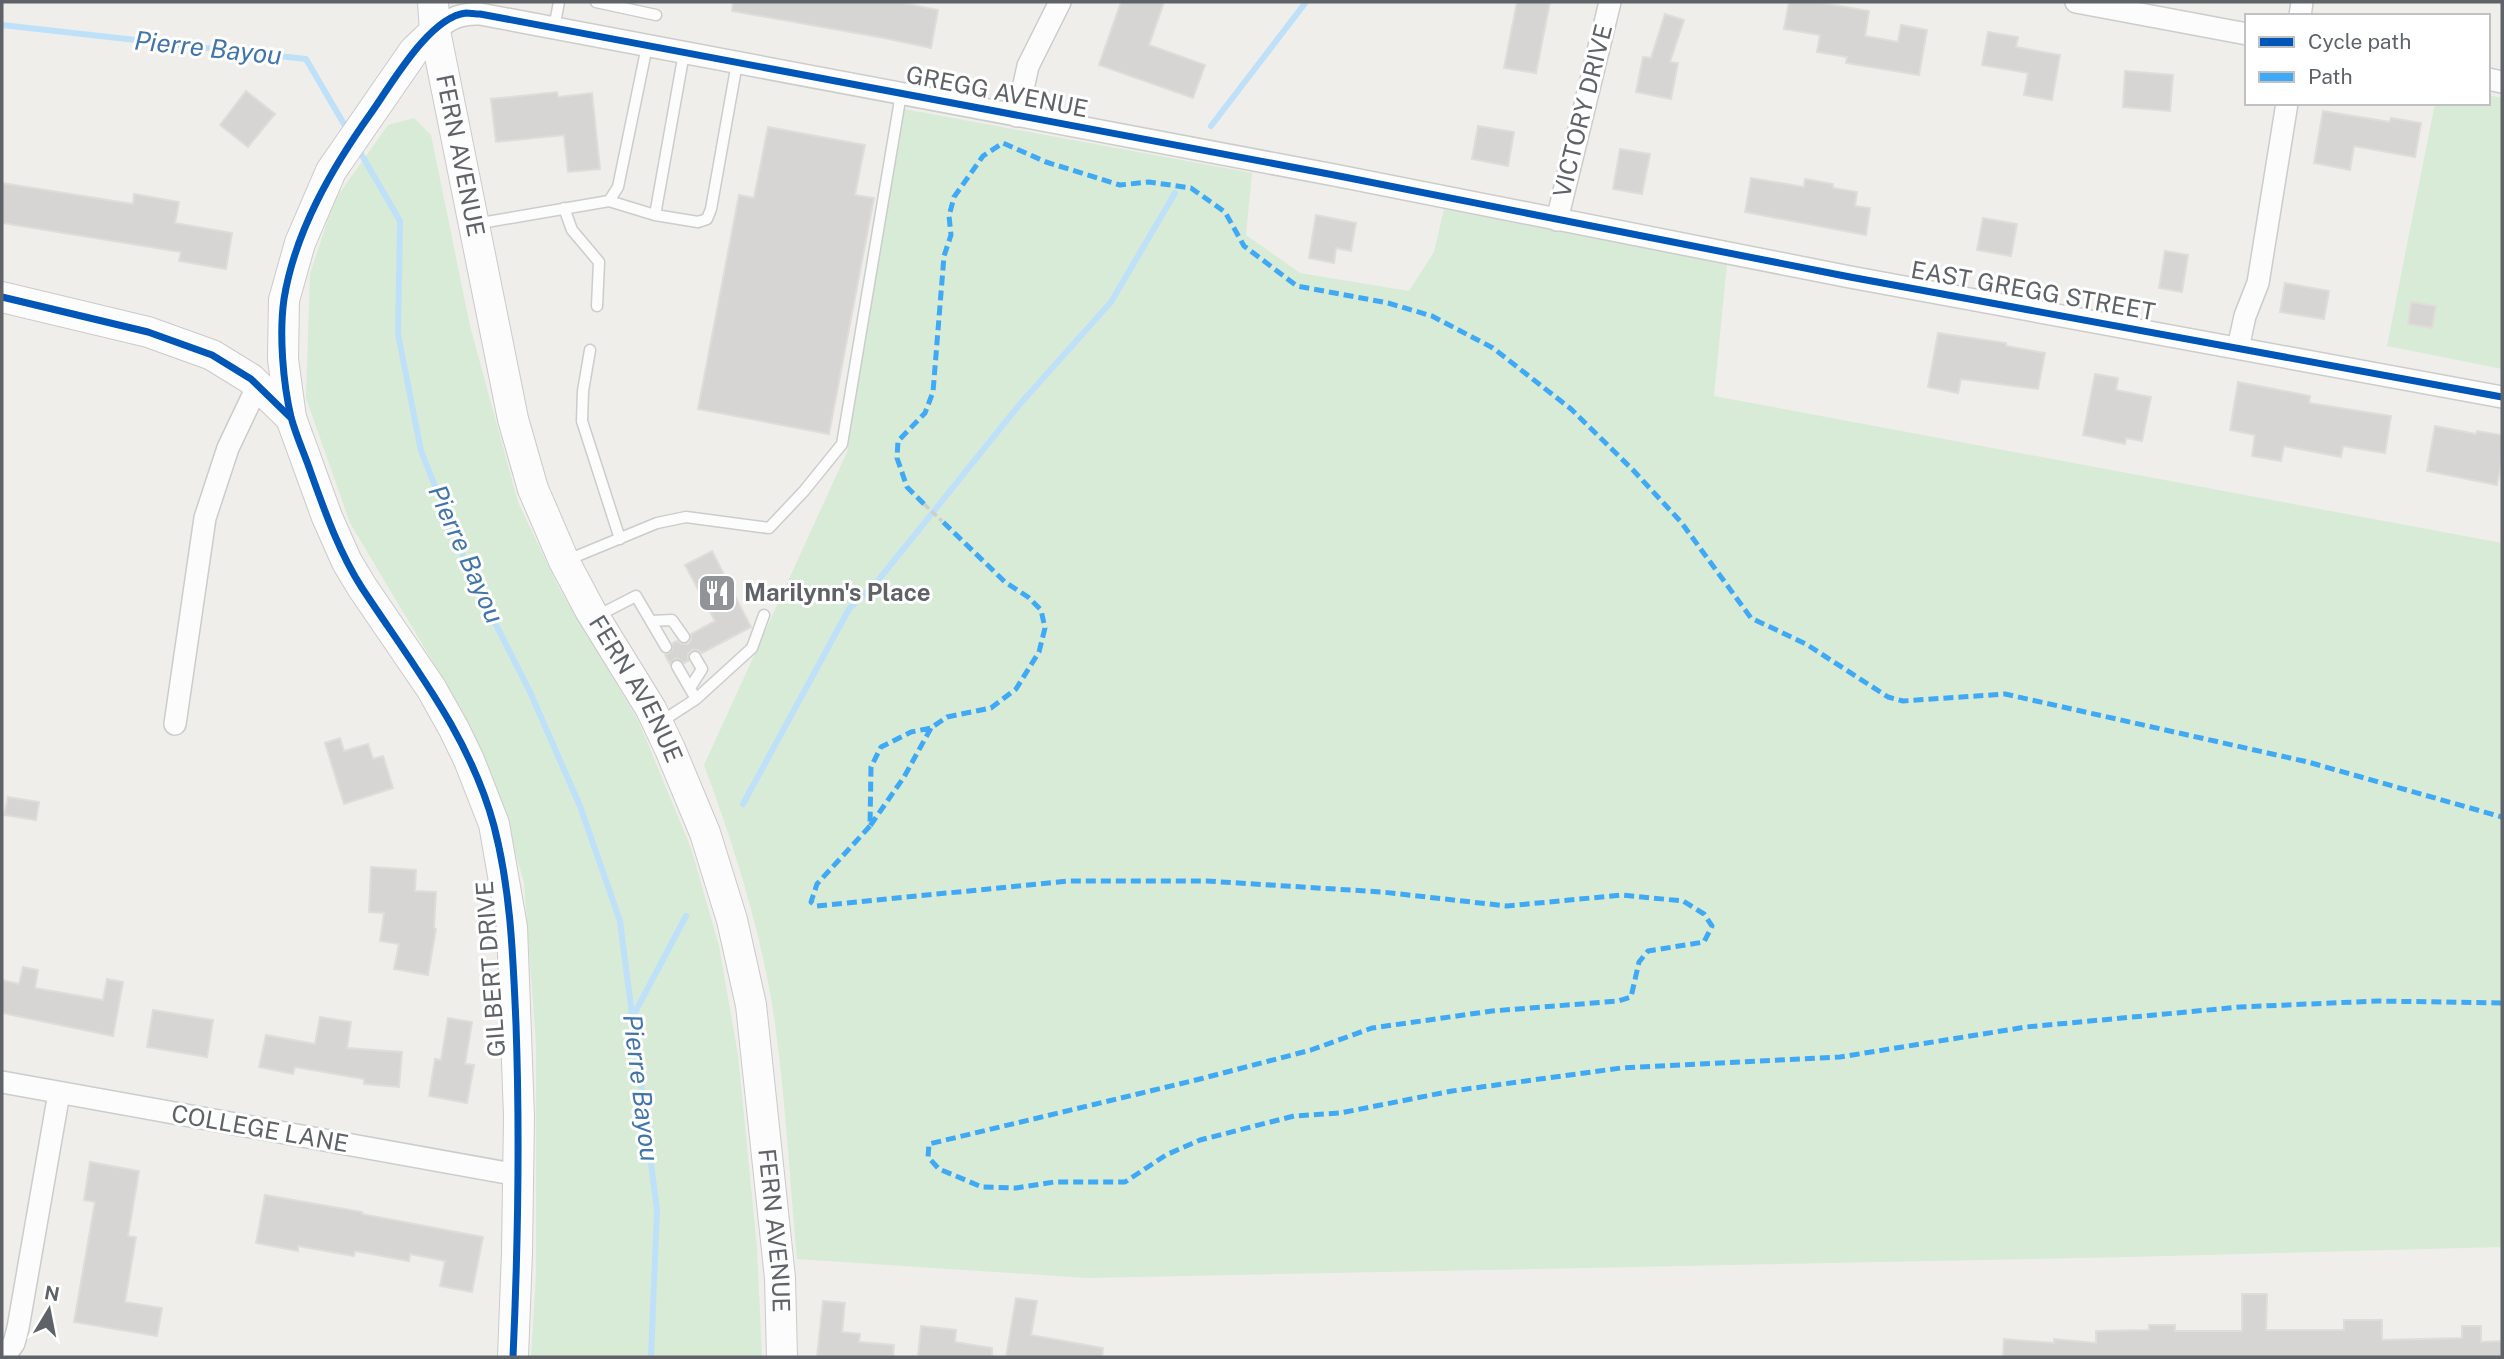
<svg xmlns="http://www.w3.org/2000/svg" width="2504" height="1359" viewBox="0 0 2504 1359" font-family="'Public Sans',sans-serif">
	<rect width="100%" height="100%" fill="#efeeea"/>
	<!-- green -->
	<path fill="#d8ebd6" d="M 2488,95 L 2502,98 L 2502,369 L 2387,346 L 2435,103 L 2488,103 Z
		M 904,109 L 1252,173 L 1246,235 L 1300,273 L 1409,291 L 1434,252 L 1444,209 L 1727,264 L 1714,396 L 2502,543 L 2502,1247 L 2130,1257 L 1087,1278 L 797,1259 C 790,1183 786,1107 776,1031 C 764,941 736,851 704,765 L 847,452 Z
		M 414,118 L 431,135 L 470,326 L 518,502 L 559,588 L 639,722 L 691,848 L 719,946 L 738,1055 L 757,1247 L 762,1357 L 531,1357 L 536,1275 L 536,1044 L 524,882 L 495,787 L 449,689 L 350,523 L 306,398 L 310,274 L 334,201 L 388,125 Z"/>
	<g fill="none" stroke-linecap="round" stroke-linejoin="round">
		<!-- stream -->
		<path stroke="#bfe0f9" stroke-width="6" d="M 2,25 L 306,59 L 348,131
			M 1211,126 L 1306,2
			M 357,147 L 400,221 L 398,334 L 421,451 L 469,571 L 530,692 L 580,806 L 620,921 L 657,1210 L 651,1357
			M 743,804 L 849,609 L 876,583 L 1020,404 L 1111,302 L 1175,193
			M 633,1016 L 686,916"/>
	</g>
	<!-- building -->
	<path fill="#d6d5d3" stroke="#deddd9" stroke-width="2" d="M 733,2 L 899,2 L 938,10 L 931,48 L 884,38 L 732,11 Z
		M 1121,2 L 1164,2 L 1149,45 L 1205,65 L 1193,98 L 1099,65 Z
		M 1517,2 L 1550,2 L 1536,73 L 1504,68 Z
		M 1789,2 L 1817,2 L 1869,11 L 1865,36 L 1898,42 L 1901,25 L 1927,30 L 1919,75 L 1846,63 L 1847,57 L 1817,52 L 1820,35 L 1784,29 Z
		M 1665,14 L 1684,20 L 1670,62 L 1678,63 L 1671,99 L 1636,92 L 1643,57 L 1651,58 Z
		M 1988,32 L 2018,37 L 2016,47 L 2060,55 L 2052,100 L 2024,95 L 2028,73 L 1982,65 Z
		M 2125,71 L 2173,75 L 2170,111 L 2123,107 Z
		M 246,91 L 275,114 L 248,147 L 220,125 Z
		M 557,92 L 558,97 L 592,93 L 600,169 L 568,172 L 564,135 L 496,142 L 491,99 Z
		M 2323,111 L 2390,122 L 2391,118 L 2421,123 L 2415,157 L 2354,146 L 2350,170 L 2314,163 Z
		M 1478,126 L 1514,132 L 1508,166 L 1472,159 Z
		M 768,127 L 865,145 L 855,195 L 874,198 L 829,434 L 698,409 L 739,195 L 754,198 Z
		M 1620,149 L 1650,154 L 1642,194 L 1613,189 Z
		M 1751,178 L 1804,187 L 1805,179 L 1833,184 L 1833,188 L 1857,192 L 1855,206 L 1870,208 L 1866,235 L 1745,212 Z
		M 2,183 L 133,204 L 134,194 L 179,202 L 175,223 L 232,233 L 226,269 L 179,261 L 181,252 L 2,223 Z
		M 1316,215 L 1356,223 L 1351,251 L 1336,248 L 1334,263 L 1309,258 Z
		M 1983,218 L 2017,224 L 2011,256 L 1977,250 Z
		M 2165,251 L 2188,255 L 2182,292 L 2159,288 Z
		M 2285,283 L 2329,291 L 2324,319 L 2280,312 Z
		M 2411,302 L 2436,306 L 2432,328 L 2408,324 Z
		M 1938,333 L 2006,343 L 2006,346 L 2045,353 L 2038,389 L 1961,379 L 1958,393 L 1928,387 Z
		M 2095,374 L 2118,378 L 2116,390 L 2151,397 L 2142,441 L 2126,438 L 2125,444 L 2083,435 Z
		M 2238,382 L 2310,396 L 2309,403 L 2391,416 L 2385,453 L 2343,446 L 2341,457 L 2284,446 L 2281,461 L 2252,456 L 2255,435 L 2230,430 Z
		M 2435,426 L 2476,434 L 2477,431 L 2502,435 L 2502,458 L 2497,485 L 2427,471 Z
		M 712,551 L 751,627 L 702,653 L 698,650 L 692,650 L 688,654 L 688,661 L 684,663 L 676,658 L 670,664 L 665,655 L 672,651 L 673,643 L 677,641 L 681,644 L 688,644 L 691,640 L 691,634 L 715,621 L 685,565 Z
		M 340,738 L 344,751 L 368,744 L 373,759 L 383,756 L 393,788 L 344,804 L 325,743 Z
		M 8,797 L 39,802 L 36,820 L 4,815 Z
		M 371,867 L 416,870 L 415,891 L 436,892 L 434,928 L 436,929 L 428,975 L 394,969 L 399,944 L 380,941 L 384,913 L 369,912 Z
		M 23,967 L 38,970 L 35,988 L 103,1000 L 107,979 L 123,982 L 113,1036 L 2,1013 L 2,980 L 19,984 Z
		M 153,1010 L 213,1020 L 207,1057 L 147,1047 Z
		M 320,1017 L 351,1022 L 347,1048 L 402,1052 L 399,1087 L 364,1084 L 364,1079 L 295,1067 L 293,1074 L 259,1067 L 266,1035 L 315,1044 Z
		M 448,1018 L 472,1022 L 465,1064 L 474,1065 L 467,1103 L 429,1096 L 435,1059 L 441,1060 Z
		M 90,1162 L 139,1171 L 128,1236 L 136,1237 L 125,1302 L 162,1308 L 157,1336 L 74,1322 L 95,1202 L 84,1200 Z
		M 265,1195 L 362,1212 L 362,1214 L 483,1237 L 472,1292 L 440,1286 L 445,1261 L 410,1254 L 409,1261 L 355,1251 L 354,1256 L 298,1246 L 298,1251 L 256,1243 Z
		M 2242,1294 L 2267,1294 L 2266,1330 L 2344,1330 L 2344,1320 L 2382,1320 L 2382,1340 L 2462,1338 L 2462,1326 L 2481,1326 L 2481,1342 L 2502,1341 L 2502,1357 L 2003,1357 L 2004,1339 L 2054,1343 L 2054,1339 L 2096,1343 L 2096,1331 L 2149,1330 L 2149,1325 L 2175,1325 L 2175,1331 L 2242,1331 Z
		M 1016,1298 L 1037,1301 L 1031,1335 L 1103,1348 L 1102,1357 L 1006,1357 Z
		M 823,1301 L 845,1303 L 842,1332 L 860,1334 L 859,1342 L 894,1345 L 893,1357 L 817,1357 Z
		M 921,1326 L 956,1330 L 955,1342 L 992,1348 L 992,1357 L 918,1357 Z"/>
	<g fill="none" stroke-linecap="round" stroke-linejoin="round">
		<defs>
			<path id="lane" d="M 596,2 L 656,15
				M 554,28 L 559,2
				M 609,201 L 618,187 L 647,46
				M 564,208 L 572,230 L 599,262 L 597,306
				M 655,215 L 684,53
				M 475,224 L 609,201 L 655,215 L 698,222 L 707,219 L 711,209 L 737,63
				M 590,350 L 583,391 L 582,421 L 620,539
				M 565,561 L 657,523 L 686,517 L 769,528 L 804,491 L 842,444 L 901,94
				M 597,616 L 636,596 L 666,647
				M 651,621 L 672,620 L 684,637
				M 690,688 L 702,669 L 695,657
				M 696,699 L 752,648 L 764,615
				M 659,723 L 696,699 L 677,666"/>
			<path id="street" d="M 2076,2 L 2247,34
				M 2300,16 L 2302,2
				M 435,31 C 450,18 461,13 480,14 L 1334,175 L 1850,277 L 2502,397
				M 2488,79 L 2502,82
				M 1017,116 L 1028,66 L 1060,2
				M 1557,220 L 1610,2
				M 2238,348 L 2245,316 L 2258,283 L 2287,103
				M 175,724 L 205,518 L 228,448 L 258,385
				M 2,1082 L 518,1175
				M 4,1357 L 14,1343 L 18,1328 L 59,1093"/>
			<g id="secondary">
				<path id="s1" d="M 433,2 L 435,31 L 513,419 L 533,489 L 564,561 L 590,610 L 651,709 L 670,749 L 705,833 L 732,920 L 751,1005 L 780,1278 L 782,1357"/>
				<path d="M 435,31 L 414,51 L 331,171 L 300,243 L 284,300 L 283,359 L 291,418 L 327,517 L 347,562 L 362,587 L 431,688 L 454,729 L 469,760 L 494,824 L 512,927 L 519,1116 L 517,1252 L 513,1357"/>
				<path d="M 2,297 L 148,332 L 212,355 L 251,379 L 291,418"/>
			</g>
		</defs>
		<!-- lane casing -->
		<use href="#lane" stroke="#cbcccc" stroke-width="13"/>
		<!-- street casing -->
		<use href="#street" stroke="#cbcccc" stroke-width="24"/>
		<!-- secondary casing -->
		<use href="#secondary" stroke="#cacacb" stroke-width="32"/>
		<!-- path -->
		<path stroke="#cacfcc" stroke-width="3.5" stroke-dasharray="7 3.5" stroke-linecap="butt" d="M 924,504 L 942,521"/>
		<!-- lane -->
		<use href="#lane" stroke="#fdfcfc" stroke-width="10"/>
		<!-- street -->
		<use href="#street" stroke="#fdfcfc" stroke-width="21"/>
		<!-- secondary -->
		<use href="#secondary" stroke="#fdfcfc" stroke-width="30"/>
		<!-- quiet -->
		<path stroke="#3fa9f5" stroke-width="5" stroke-dasharray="10 5" stroke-linecap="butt" d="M 924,504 L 907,487 L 897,458 L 898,441 L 925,413 L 933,392 L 944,256 L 951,235 L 949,216 L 954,197 L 983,156 L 1003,143 L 1046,162 L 1120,185 L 1149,182 L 1191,188 L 1225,212 L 1244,246 L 1297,286 L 1388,303 L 1432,316 L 1493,348 L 1571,409 L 1633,470 L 1681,522 L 1751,618 L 1806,644 L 1888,697 L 1903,701 L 2005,694 L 2308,762 L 2502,817
			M 931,728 L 904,777 L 870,826 L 871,767 L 881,747 L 911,732 L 931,728 L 947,717 L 991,708 L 1016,689 L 1039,652 L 1045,628 L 1041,610 L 1028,597 L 1005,582 L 942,521
			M 870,826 L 817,884 L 811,902 L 816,906 L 1069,881 L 1206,881 L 1382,892 L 1507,906 L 1622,895 L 1683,901 L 1704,914 L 1712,926 L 1704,942 L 1648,951 L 1639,962 L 1631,997 L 1618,1001 L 1492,1011 L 1372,1028 L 1311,1050 L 1200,1079 L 929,1144 L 928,1157 L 939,1169 L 982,1187 L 1016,1188 L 1054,1182 L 1125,1182 L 1166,1155 L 1200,1140 L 1294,1116 L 1340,1113 L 1452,1091 L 1621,1068 L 1840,1057 L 2026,1027 L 2240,1007 L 2378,1001 L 2502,1003"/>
		<defs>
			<path id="cycleway" d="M 2,297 L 148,332 L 212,355 L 251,379 L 291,418
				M 513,1357 C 518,1246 520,1136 516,1024 C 513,958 511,891 494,826 C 470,736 412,664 362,588 C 339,552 325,512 311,473 C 305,455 296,436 291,417 C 283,383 279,334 284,299 C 295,231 332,168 371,113 C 391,85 429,17 466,13 C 470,13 475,14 480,14 L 1334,175 L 1850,277 L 2502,397"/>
		</defs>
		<!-- cycleway casing -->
		<use href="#cycleway" stroke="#fff" stroke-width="11"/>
		<!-- cycleway -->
		<use href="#cycleway" stroke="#0057b8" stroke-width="7"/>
	</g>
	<!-- icons -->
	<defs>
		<symbol id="restaurant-square" viewBox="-11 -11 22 22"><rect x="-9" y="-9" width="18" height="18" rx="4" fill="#919496" stroke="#fff"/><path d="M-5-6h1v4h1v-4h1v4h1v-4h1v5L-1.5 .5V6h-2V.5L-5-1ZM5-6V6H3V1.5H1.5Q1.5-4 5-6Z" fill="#fff"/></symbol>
	</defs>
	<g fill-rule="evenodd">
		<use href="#restaurant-square" x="695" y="571" width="44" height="44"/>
	</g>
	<g text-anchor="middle" stroke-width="6" stroke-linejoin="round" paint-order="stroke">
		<!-- street labels -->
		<g font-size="24" fill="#5f6368" stroke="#fff">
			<text transform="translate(997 92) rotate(11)" y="8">GREGG AVENUE</text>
			<text transform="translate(1583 111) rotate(-76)" y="8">VICTORY DRIVE</text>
			<text dy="8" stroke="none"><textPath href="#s1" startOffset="156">FERN AVENUE</textPath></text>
			<text transform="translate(2033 291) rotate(10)" y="8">EAST GREGG STREET</text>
			<text dy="8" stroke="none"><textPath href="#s1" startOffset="723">FERN AVENUE</textPath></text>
			<text transform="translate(491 969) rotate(-94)" y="8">GILBERT DRIVE</text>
			<text transform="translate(260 1129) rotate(10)" y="8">COLLEGE LANE</text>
			<text dy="8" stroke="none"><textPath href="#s1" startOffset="1288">FERN AVENUE</textPath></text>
		</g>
		<!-- poi labels -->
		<g font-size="24" font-weight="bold" fill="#5f6368" stroke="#fff" text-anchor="start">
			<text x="744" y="601">Marilynn's Place</text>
		</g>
		<!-- water labels -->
		<g font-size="26" font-style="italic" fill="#4174aa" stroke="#fff">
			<text transform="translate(208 48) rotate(6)" y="9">Pierre Bayou</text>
			<text transform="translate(466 554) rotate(66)" y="9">Pierre Bayou</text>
			<text transform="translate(641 1088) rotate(83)" y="9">Pierre Bayou</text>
		</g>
	</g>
	<!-- border -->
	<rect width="2504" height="1359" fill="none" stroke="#5f6368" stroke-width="7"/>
	<!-- legend -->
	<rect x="2245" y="14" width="245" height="91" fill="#ffffff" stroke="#bfc1c3" stroke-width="2"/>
	<rect x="2259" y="37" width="35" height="10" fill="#0057b8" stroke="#bfc1c3" stroke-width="2"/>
	<text x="2308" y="49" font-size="21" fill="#5f6368">Cycle path</text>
	<rect x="2259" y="72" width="35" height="10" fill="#3fa9f5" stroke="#bfc1c3" stroke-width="2"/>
	<text x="2308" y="84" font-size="21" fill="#5f6368">Path</text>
	<!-- north arrow -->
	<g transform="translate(49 1310) rotate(10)" stroke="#ffffff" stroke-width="5" paint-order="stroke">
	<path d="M0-5L12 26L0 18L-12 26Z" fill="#5f6368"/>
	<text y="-10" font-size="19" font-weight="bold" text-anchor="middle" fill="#5f6368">N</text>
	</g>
</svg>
